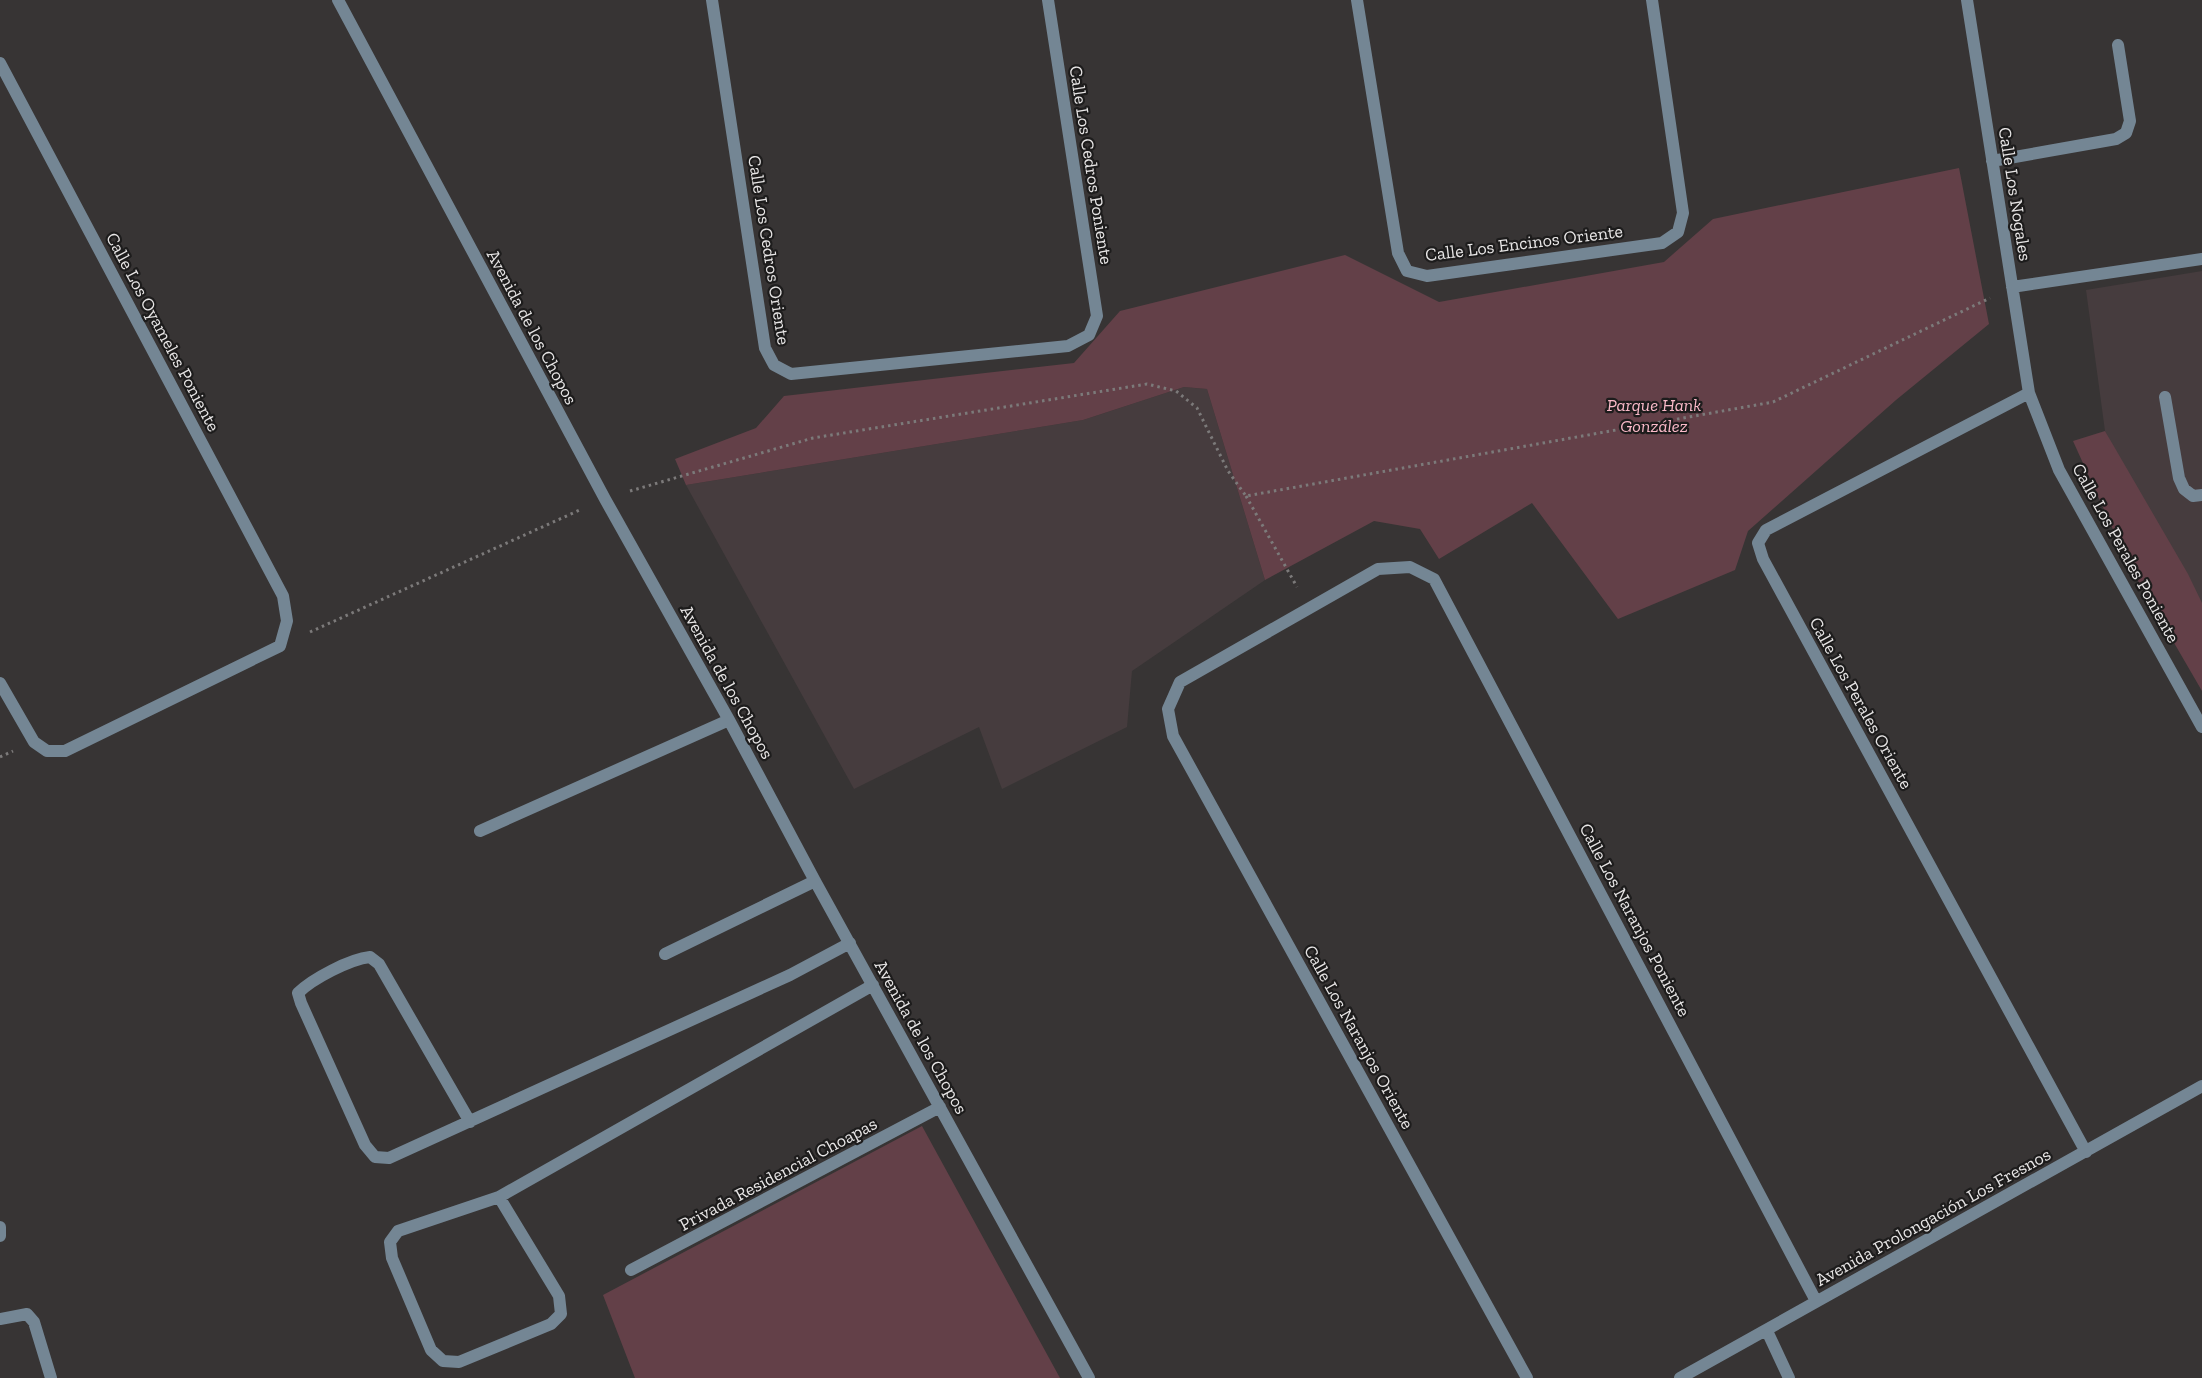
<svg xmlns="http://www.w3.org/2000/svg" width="2202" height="1378" viewBox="0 0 2202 1378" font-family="'Zilla Slab',serif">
	<rect width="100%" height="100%" fill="#373434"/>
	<!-- built -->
	<path fill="#463c3e" d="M 2202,271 L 2202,614 L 2105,431 L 2086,290 Z
		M 1184,387 L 1207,389 L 1265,580 L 1132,671 L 1127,727 L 1002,789 L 979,727 L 854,789 L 686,485 L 1083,420 Z"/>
	<!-- green -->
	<path fill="#634048" d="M 1959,168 L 1989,324 L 1896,400 L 1748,531 L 1735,570 L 1618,619 L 1532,503 L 1439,559 L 1420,529 L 1374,521 L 1265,580 L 1207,389 L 1184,387 L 1083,420 L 686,485 L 675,459 L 756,428 L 784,396 L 1074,363 L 1120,311 L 1345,255 L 1439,302 L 1664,262 L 1713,219 Z
		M 2105,431 L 2188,574 L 2202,603 L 2202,691 L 2130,567 L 2073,441 Z
		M 922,1126 L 1060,1378 L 635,1378 L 603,1295 Z"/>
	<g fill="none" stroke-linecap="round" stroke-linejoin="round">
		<!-- path -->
		<path stroke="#7c7a7a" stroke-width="3" stroke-dasharray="2.5 4" stroke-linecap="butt" d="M 630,491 L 813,438 L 1147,384 L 1176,391 L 1197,408 L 1228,471 L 1246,496 L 1773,402 L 1990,298
			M 1246,496 L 1297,587
			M 310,632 L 582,509
			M 0,757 L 13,751"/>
		<!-- minor -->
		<path stroke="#748694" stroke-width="12" d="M 338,0 L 605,499 L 729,720 L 815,881 L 1089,1378
			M 712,0 L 765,348 L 774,365 L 791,374 L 1068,346 L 1089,335 L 1097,316 L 1048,0
			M 1357,0 L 1398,253 L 1407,271 L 1427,276 L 1662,243 L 1678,232 L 1683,213 L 1652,0
			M 1967,0 L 2029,393 L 2059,470 L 2202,727
			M 0,63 L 283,596 L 287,621 L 280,646 L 65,751 L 47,751 L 34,742 L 0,683
			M 1992,161 L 2116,139 L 2126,133 L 2130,121 L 2118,45
			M 2012,287 L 2202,259
			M 2029,393 L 1766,530 L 1758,543 L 1763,559 L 2086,1152
			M 2165,397 L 2179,478 L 2184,489 L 2193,496 L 2202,495
			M 480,831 L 729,720
			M 665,954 L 815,881
			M 470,1122 L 379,964 L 370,957 C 350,959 312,979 298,993 L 301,1003 L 365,1145 L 375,1157 L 389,1158 L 790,975 L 850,943
			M 499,1197 L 559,1296 L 561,1314 L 551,1324 L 459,1362 L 443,1361 L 431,1350 L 392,1258 L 390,1242 L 398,1231 L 499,1197 L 873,985
			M 0,1227 L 0,1236
			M 631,1270 L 940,1107
			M 0,1319 L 27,1314 L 34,1322 L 51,1378
			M 1767,1331 L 1789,1378
			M 1527,1378 L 1173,736 L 1168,709 L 1180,682 L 1378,569 L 1410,567 L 1434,579 L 1816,1301
			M 1680,1378 L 2202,1086"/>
	</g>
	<g text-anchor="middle" stroke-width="4.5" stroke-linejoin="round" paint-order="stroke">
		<!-- street labels -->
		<g font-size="18" fill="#e8e6e6" stroke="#1d1c1c">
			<text transform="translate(1091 165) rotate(81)" y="6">Calle Los Cedros Poniente</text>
			<text transform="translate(2015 194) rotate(81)" y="6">Calle Los Nogales</text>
			<text transform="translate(1524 243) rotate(-7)" y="6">Calle Los Encinos Oriente</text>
			<text transform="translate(769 250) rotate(81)" y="6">Calle Los Cedros Oriente</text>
			<text transform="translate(532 327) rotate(62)" y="6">Avenida de los Chopos</text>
			<text transform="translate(163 332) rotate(62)" y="6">Calle Los Oyameles Poniente</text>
			<text transform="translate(2126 553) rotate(61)" y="6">Calle Los Perales Poniente</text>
			<text transform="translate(727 682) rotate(61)" y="6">Avenida de los Chopos</text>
			<text transform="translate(1861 703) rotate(61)" y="6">Calle Los Perales Oriente</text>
			<text transform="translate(1635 920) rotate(62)" y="6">Calle Los Naranjos Poniente</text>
			<text transform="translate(921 1037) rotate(61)" y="6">Avenida de los Chopos</text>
			<text transform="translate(1359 1037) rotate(61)" y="6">Calle Los Naranjos Oriente</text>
			<text transform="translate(778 1174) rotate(-28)" y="6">Privada Residencial Choapas</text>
			<text transform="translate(1933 1217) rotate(-29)" y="6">Avenida Prolongación Los Fresnos</text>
		</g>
		<!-- park labels -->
		<g font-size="18" font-style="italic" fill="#fbbac9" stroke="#1d1c1c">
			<text x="1654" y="411">Parque Hank<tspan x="1654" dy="21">González</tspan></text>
		</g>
	</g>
</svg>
